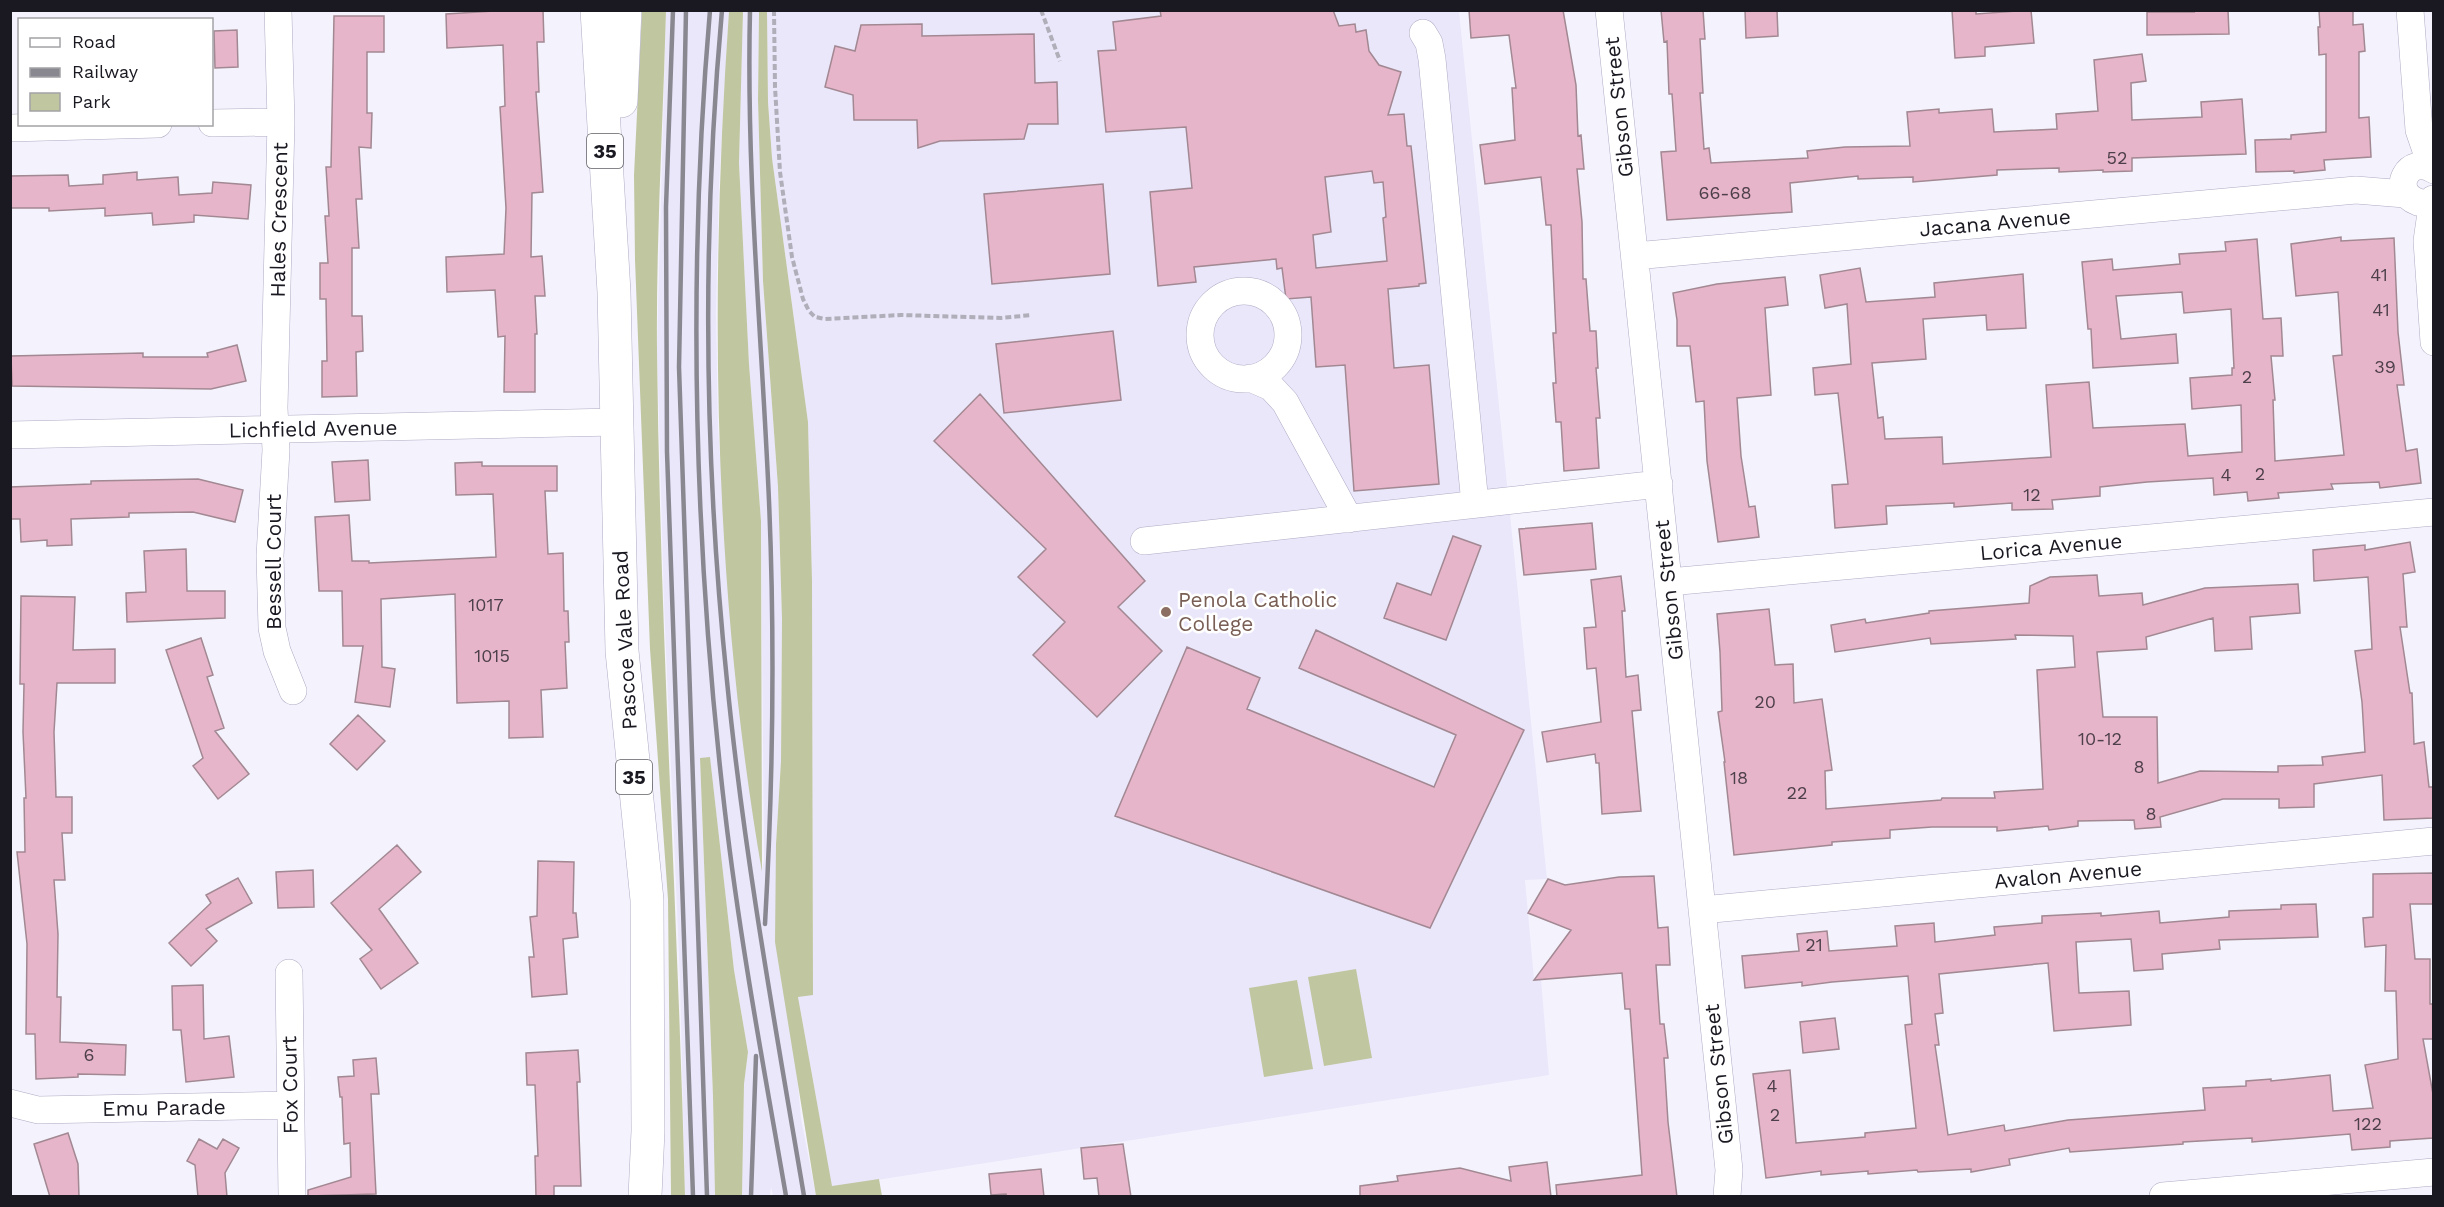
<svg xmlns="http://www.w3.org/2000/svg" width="2444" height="1207" viewBox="0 0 2444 1207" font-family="'Work Sans',sans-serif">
	<rect width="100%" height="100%" fill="#f4f3fd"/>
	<!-- built -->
	<path fill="#eae7fb" d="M 666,11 L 729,11 L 719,186 L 716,314 L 718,427 L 735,676 L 762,869 L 764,860 L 761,521 L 749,364 L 739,163 L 743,11 L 759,11 L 758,100 L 763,281 L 778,487 L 782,619 L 781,761 L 776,844 L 801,1118 L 816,1196 L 773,1196 L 771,1187 L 770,1196 L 742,1196 L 744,1084 L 748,1052 L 734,970 L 710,758 L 700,759 L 713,1097 L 715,1196 L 685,1196 L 680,981 L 664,604 L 657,347 Z
		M 767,11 L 1459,11 L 1547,879 L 1525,880 L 1534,979 L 1541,979 L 1549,1075 L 832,1187 L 798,997 L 813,994 L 812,580 L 808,422 L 772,158 L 768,102 Z"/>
	<!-- green -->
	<path fill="#c0c6a0" d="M 767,10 L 768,102 L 772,158 L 808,422 L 812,580 L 813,995 L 798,997 L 832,1186 L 879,1179 L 882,1196 L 816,1196 L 775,942 L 776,844 L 781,761 L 782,619 L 778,487 L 763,281 L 758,100 L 759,11 Z
		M 642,11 L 666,11 C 663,124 656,237 657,350 C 660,633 678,914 685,1196 L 671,1196 L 668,899 L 650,649 L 635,260 L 634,175 Z
		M 729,11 L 743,11 L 739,163 L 749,364 L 761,521 L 762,872 C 713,588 709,298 729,11 Z
		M 710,757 L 734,970 L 748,1052 L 744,1084 L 742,1196 L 715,1196 L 713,1097 L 700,758 Z
		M 1356,969 L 1372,1058 L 1324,1066 L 1308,977 Z
		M 1297,980 L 1313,1069 L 1264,1077 L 1249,988 Z"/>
	<!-- building -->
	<path fill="#e7b5c9" stroke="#a28892" stroke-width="1.5" fill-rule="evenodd" d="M 512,10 L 543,10 L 544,42 L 537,42 L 539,92 L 536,92 L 543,192 L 532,193 L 531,257 L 542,256 L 545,296 L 535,296 L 537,334 L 535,334 L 535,392 L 504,392 L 505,336 L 498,337 L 495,290 L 447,292 L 446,257 L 504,254 L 506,208 L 500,107 L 505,106 L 503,45 L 447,48 L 446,14 Z
		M 1160,10 L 1333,10 L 1339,26 L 1355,24 L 1356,32 L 1366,30 L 1369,51 L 1379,65 L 1401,72 L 1388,115 L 1404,114 L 1407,146 L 1411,146 L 1426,283 L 1419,284 L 1419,286 L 1388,289 L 1394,368 L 1429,365 L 1439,484 L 1354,491 L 1345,365 L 1316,367 L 1311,297 L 1286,299 L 1282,268 L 1277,269 L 1276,259 L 1194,267 L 1196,282 L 1158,286 L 1150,192 L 1192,188 L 1186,127 L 1106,132 L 1098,51 L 1116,50 L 1113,22 L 1161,16 ZM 1372,171 L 1374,183 L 1383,182 L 1386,217 L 1383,218 L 1387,261 L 1316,268 L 1313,235 L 1331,232 L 1325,177 Z
		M 1469,10 L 1563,10 L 1576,85 L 1578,136 L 1581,135 L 1584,169 L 1577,169 L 1582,222 L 1583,279 L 1586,279 L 1590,331 L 1596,331 L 1598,368 L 1596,368 L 1600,418 L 1596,418 L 1599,468 L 1564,471 L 1561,422 L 1556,422 L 1553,383 L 1556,383 L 1553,333 L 1556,333 L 1551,225 L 1546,225 L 1541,177 L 1485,184 L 1480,145 L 1515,140 L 1512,88 L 1516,88 L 1509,35 L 1471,38 Z
		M 1661,10 L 1703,10 L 1705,39 L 1700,39 L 1703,93 L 1700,93 L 1704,149 L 1709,148 L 1711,163 L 1808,158 L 1807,151 L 1845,147 L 1910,146 L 1907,112 L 1939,109 L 1939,113 L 1992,109 L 1994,132 L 2057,129 L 2056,114 L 2098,111 L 2094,60 L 2142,54 L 2146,81 L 2131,83 L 2132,120 L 2202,117 L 2201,102 L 2242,99 L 2246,154 L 2132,158 L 2132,171 L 2103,172 L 2103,170 L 2059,172 L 2059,168 L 1997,170 L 1997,175 L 1913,182 L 1913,177 L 1858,179 L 1858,176 L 1790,183 L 1792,212 L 1667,220 L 1661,152 L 1676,151 L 1672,94 L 1669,94 L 1667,41 L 1664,42 Z
		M 1745,10 L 1777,10 L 1778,36 L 1746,38 Z
		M 1952,10 L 1976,10 L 1976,14 L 2031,10 L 2034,43 L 1985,47 L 1985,56 L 1955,58 Z
		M 2193,10 L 2228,10 L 2229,34 L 2147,35 L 2147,12 L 2194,12 Z
		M 2319,10 L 2353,10 L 2353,25 L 2363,24 L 2365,51 L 2359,52 L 2359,118 L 2369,117 L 2371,157 L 2324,160 L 2325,170 L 2294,173 L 2294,171 L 2256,172 L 2255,140 L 2291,139 L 2291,135 L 2326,132 L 2326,54 L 2319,55 L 2318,27 L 2320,27 Z
		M 334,16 L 384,16 L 384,52 L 367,52 L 367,113 L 372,113 L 371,148 L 359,147 L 362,199 L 356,199 L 359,248 L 352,248 L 352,316 L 362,316 L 363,351 L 356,352 L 357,396 L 322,397 L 322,361 L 327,361 L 326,299 L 320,299 L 320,263 L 328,263 L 325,216 L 329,216 L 326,167 L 331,167 Z
		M 922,24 L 922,36 L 1034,34 L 1035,83 L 1057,82 L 1058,124 L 1028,124 L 1024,139 L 940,141 L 918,148 L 917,120 L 854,120 L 853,95 L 825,87 L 835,46 L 855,51 L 861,25 Z
		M 237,30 L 238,67 L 215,68 L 214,31 Z
		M 137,172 L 137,180 L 178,177 L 179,195 L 212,193 L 213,182 L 251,185 L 248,219 L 194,215 L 194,222 L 153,225 L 152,213 L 105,216 L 105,208 L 49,211 L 49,208 L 10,208 L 10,176 L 68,175 L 69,186 L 103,184 L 103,175 Z
		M 1103,184 L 1110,274 L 992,284 L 984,194 Z
		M 2341,237 L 2341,241 L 2394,238 L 2398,332 L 2404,385 L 2397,385 L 2406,451 L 2417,449 L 2421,483 L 2380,488 L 2379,482 L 2331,484 L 2333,489 L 2278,493 L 2279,498 L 2248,501 L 2247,492 L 2214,495 L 2213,478 L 2147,482 L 2100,487 L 2100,496 L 2052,500 L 2053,509 L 2012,510 L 2012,503 L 1954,507 L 1954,503 L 1886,506 L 1887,524 L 1835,528 L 1832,485 L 1848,484 L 1838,393 L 1815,395 L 1813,368 L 1851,364 L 1847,304 L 1825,308 L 1820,275 L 1860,268 L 1866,302 L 1935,297 L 1934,283 L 2023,274 L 2026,328 L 1987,330 L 1986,315 L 1923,319 L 1926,359 L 1872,363 L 1878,418 L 1883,417 L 1885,439 L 1942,437 L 1943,464 L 2051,457 L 2046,385 L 2089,382 L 2093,428 L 2185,424 L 2188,456 L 2242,452 L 2241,405 L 2192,409 L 2190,378 L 2232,375 L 2232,368 L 2234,368 L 2231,309 L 2184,313 L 2182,292 L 2116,296 L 2121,339 L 2176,334 L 2178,363 L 2093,368 L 2091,329 L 2088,329 L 2082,262 L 2112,259 L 2113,270 L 2180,264 L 2179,254 L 2226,251 L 2225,242 L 2257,239 L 2263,319 L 2281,318 L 2283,356 L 2271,356 L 2275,400 L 2273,400 L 2275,461 L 2344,455 L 2333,356 L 2342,355 L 2338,292 L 2296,296 L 2291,244 Z
		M 1785,277 L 1788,305 L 1765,308 L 1771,395 L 1737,398 L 1741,456 L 1749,507 L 1755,506 L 1759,537 L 1718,542 L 1707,461 L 1704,401 L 1696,402 L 1690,346 L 1677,346 L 1677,320 L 1673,293 L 1717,284 Z
		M 1113,331 L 1121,400 L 1004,413 L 996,344 Z
		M 237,345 L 246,381 L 211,389 L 12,386 L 11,356 L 143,353 L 143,357 L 208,357 L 207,353 Z
		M 980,394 L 1145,581 L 1118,607 L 1162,651 L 1097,717 L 1033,655 L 1065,622 L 1018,577 L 1046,549 L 934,441 Z
		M 368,460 L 370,500 L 335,502 L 332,462 Z
		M 482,462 L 482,466 L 557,466 L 557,491 L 545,491 L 548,554 L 563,553 L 564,611 L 568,611 L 569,642 L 565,642 L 567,688 L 541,690 L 543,737 L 509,738 L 509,701 L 457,703 L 455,594 L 381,599 L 382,667 L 395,669 L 390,707 L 355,702 L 363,646 L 343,646 L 342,591 L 319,591 L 315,517 L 349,515 L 352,561 L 369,561 L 369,563 L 496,557 L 493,494 L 456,495 L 455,463 Z
		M 198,479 L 243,490 L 235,522 L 193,512 L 129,513 L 129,517 L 71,519 L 72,545 L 47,546 L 47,540 L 21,542 L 20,519 L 10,519 L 10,487 L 91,484 L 91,481 Z
		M 1592,523 L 1596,569 L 1524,575 L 1519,529 Z
		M 1453,536 L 1481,546 L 1446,640 L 1384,618 L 1397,583 L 1431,595 Z
		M 2410,542 L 2415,572 L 2403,574 L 2407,627 L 2400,627 L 2410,693 L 2412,693 L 2414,744 L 2424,742 L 2429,787 L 2433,787 L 2433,818 L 2384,820 L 2382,775 L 2314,784 L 2314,807 L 2279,808 L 2279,799 L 2223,799 L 2160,817 L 2161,827 L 2135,829 L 2134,820 L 2078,821 L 2078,826 L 2049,830 L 2048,826 L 1997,831 L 1997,827 L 1932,827 L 1890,830 L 1890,838 L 1832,842 L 1832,845 L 1734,855 L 1724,762 L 1725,762 L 1718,712 L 1722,711 L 1720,652 L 1717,614 L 1769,609 L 1775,665 L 1793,664 L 1794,703 L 1822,699 L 1832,770 L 1825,771 L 1826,809 L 1941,800 L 1942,798 L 1995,798 L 1994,792 L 2043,789 L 2037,670 L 2075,667 L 2073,636 L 2015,635 L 2016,639 L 1931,644 L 1930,638 L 1835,652 L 1831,625 L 1865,619 L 1866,623 L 1929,613 L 1929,611 L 2029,603 L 2030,586 L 2050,577 L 2097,575 L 2099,596 L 2142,593 L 2143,605 L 2205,588 L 2298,584 L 2300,613 L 2250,617 L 2252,649 L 2215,651 L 2213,618 L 2146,637 L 2147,649 L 2097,652 L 2103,717 L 2157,717 L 2158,783 L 2200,771 L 2278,772 L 2278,766 L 2323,765 L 2322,757 L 2365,752 L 2362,702 L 2355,651 L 2372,649 L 2368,577 L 2314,581 L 2313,550 L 2365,545 L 2365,550 Z
		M 186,549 L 187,591 L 225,591 L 225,618 L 127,622 L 126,593 L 146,592 L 144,551 Z
		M 1621,576 L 1625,611 L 1622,611 L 1626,677 L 1638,675 L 1641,710 L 1632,711 L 1641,811 L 1602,814 L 1599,763 L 1596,763 L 1595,754 L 1547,762 L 1542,732 L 1601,722 L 1596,668 L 1587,669 L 1584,628 L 1596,627 L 1591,580 Z
		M 21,596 L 75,597 L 73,650 L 115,649 L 115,683 L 57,683 L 54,732 L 56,797 L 72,797 L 72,833 L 62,833 L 65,880 L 54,880 L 58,934 L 57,997 L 61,997 L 60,1042 L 126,1045 L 125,1075 L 78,1074 L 78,1077 L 36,1079 L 35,1034 L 26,1034 L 27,944 L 17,852 L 25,852 L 24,798 L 26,798 L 23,732 L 24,684 L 20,684 Z
		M 1316,630 L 1524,730 L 1430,928 L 1115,816 L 1187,647 L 1260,678 L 1247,709 L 1434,787 L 1456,735 L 1299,668 Z
		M 201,638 L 213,675 L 207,677 L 224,728 L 215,731 L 249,774 L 218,799 L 193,766 L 203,758 L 166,650 Z
		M 358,715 L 385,741 L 357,770 L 330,744 Z
		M 397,845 L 421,872 L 379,909 L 418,963 L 381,989 L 360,959 L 372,950 L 331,903 Z
		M 538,861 L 574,862 L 573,913 L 576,913 L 578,937 L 563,939 L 567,994 L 532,997 L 529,957 L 534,957 L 530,917 L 537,916 Z
		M 313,870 L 314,907 L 278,908 L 276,872 Z
		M 2433,873 L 2433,904 L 2410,904 L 2415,959 L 2430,959 L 2430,1004 L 2433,1004 L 2433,1039 L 2423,1039 L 2433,1094 L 2433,1138 L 2390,1141 L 2390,1147 L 2352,1150 L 2350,1134 L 2252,1142 L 2252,1138 L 2183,1142 L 2183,1144 L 2070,1152 L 2069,1148 L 2009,1159 L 2010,1165 L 1971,1172 L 1971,1169 L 1918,1172 L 1917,1170 L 1868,1174 L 1868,1171 L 1821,1175 L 1821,1171 L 1766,1178 L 1753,1074 L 1790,1070 L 1796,1143 L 1865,1137 L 1865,1133 L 1916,1128 L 1905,1025 L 1912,1024 L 1908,976 L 1832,982 L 1802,986 L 1802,982 L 1745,988 L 1742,956 L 1799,951 L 1797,934 L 1827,931 L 1829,951 L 1897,946 L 1895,926 L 1934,923 L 1935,942 L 1995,935 L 1994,927 L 2042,923 L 2042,916 L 2101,913 L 2101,916 L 2159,911 L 2160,923 L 2229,917 L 2229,911 L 2281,909 L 2281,905 L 2316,904 L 2318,937 L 2219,940 L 2220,949 L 2162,954 L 2163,969 L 2134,971 L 2131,939 L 2076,942 L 2079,993 L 2129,991 L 2131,1025 L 2054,1031 L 2048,963 L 1939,974 L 1943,1013 L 1935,1014 L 1939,1045 L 1935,1045 L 1948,1135 L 2004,1125 L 2005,1131 L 2068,1120 L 2205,1110 L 2203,1088 L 2246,1086 L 2246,1081 L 2271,1079 L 2271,1081 L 2330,1075 L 2333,1111 L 2373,1108 L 2365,1065 L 2398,1059 L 2396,991 L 2385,991 L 2386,945 L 2365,947 L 2363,918 L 2373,917 L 2373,874 Z
		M 1654,876 L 1658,928 L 1668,927 L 1670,965 L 1656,965 L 1660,1024 L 1664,1024 L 1668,1058 L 1664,1058 L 1668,1122 L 1677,1197 L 1557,1197 L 1556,1185 L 1642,1175 L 1630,1009 L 1625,1009 L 1622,973 L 1534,980 L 1571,930 L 1528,913 L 1548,879 L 1565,885 L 1619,877 Z
		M 238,878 L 252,903 L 206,929 L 217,941 L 191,966 L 169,943 L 211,903 L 206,895 Z
		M 203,985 L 204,1039 L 229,1036 L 234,1077 L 186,1082 L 181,1030 L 173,1030 L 172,986 Z
		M 1835,1018 L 1839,1049 L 1803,1053 L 1800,1022 Z
		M 578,1050 L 580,1082 L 577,1082 L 581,1186 L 554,1186 L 554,1197 L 536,1197 L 535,1156 L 538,1156 L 535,1085 L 527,1085 L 526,1053 Z
		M 376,1058 L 379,1094 L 371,1094 L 376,1194 L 308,1196 L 308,1190 L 351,1177 L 350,1143 L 344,1144 L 342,1097 L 340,1097 L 338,1077 L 354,1076 L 353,1060 Z
		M 68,1133 L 78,1164 L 79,1197 L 50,1197 L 34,1144 Z
		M 199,1139 L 217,1149 L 223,1139 L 239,1148 L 225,1173 L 227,1197 L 198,1197 L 195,1165 L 187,1161 Z
		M 1123,1144 L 1131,1197 L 1099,1197 L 1097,1178 L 1084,1179 L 1081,1148 Z
		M 1547,1162 L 1551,1197 L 1360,1197 L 1360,1186 L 1398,1181 L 1397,1176 L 1460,1168 L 1511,1181 L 1509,1167 Z
		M 1041,1169 L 1044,1197 L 1007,1197 L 1006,1194 L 991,1195 L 989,1174 Z"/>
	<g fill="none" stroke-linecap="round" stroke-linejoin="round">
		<defs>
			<path id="minor" d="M 278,10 L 281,122 L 274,408 L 276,450 L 270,556 L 272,628 L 277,651 L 293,691
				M 1609,10 L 1729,1170 L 1727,1196
				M 2410,10 L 2419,130 L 2432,168
				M 1423,33 L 1429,43 L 1432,59 L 1475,504
				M 212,123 L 281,122
				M 10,128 L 158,124
				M 2433,199 L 2427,241 L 2434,342
				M 2418,202 C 2388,191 2409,153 2434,170
				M 1635,256 L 2356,190 L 2405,194
				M1200 335a44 44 0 1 1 88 0a44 44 0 1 1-88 0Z
				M 1250,378 L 1271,387 L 1285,402 L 1349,519
				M 10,435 L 616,422
				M 1144,541 L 1659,484
				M 1669,582 L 2434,512
				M 1702,910 L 2434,841
				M 289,973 L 292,1196
				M 10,1103 L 38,1110 L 290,1105
				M 2163,1196 L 2434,1172"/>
			<path id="major" d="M 597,10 L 614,292 L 622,651 L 647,900 L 648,1131 L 645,1196
				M 621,101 L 625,10"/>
		</defs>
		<!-- minor casing -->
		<use href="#minor" stroke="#afaac3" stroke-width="28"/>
		<!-- major casing -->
		<use href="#major" stroke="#afaac3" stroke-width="34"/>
		<!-- path -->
		<path stroke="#b0aeb8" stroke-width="4" stroke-dasharray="6 3" stroke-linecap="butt" d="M 774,10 L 775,87 L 780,172 L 792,257 L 803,299 L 809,311 L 815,317 L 825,319 L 901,315 L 1001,318 L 1032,315
			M 1041,10 L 1060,61"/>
		<!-- minor -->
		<use href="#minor" stroke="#fff" stroke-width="27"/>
		<!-- major -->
		<use href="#major" stroke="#fff" stroke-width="33"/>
		<!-- rail -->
		<path stroke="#898891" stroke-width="4.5" d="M 673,10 L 666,207 L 667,452 L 693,1196
			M 686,10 L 679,367 L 707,1196
			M 710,10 C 687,277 694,546 725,812 C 740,941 764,1069 786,1196
			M 722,10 C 702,233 704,459 727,681 C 744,854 775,1025 804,1196
			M 750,10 C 746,175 762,338 769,501 C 775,642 773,783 765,924
			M 751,1196 L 756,1056"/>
	</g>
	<!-- markers -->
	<circle fill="#8d6e63" stroke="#fff" stroke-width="2" cx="1166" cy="612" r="6"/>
	<g text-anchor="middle" stroke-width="5" stroke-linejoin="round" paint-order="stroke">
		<!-- number labels -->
		<g font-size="18" fill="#4d3f4b">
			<text x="2117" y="164">52</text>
			<text x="1725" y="199">66-68</text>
			<text x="2379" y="281">41</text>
			<text x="2381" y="316">41</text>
			<text x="2385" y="373">39</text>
			<text x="2247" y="383">2</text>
			<text x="2260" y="480">2</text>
			<text x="2226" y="481">4</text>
			<text x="2032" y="501">12</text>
			<text x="486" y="611">1017</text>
			<text x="492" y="662">1015</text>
			<text x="1765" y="708">20</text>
			<text x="2100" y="745">10-12</text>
			<text x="2139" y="773">8</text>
			<text x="1739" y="784">18</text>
			<text x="1797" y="799">22</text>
			<text x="2151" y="820">8</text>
			<text x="1814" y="951">21</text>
			<text x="89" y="1061">6</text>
			<text x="1772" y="1092">4</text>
			<text x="1775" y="1121">2</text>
			<text x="2368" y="1130">122</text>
		</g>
		<!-- shield labels -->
		<g fill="#fff" stroke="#5f5d64" stroke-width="1.5">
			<rect x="587" y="134" width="36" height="34" rx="4.5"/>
			<rect x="616" y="760" width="36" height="34" rx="4.5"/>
		</g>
		<g font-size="20" font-weight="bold" fill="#1a1821">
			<text x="605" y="158">35</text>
			<text x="634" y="784">35</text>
		</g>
		<!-- street labels -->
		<g font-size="21" fill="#1a1821" stroke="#fff">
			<text transform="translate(1619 107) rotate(-96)" y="7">Gibson Street</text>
			<text transform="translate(279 220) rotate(-89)" y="7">Hales Crescent</text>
			<text transform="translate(1995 223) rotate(-5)" y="7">Jacana Avenue</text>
			<text transform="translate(313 429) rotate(-1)" y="7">Lichfield Avenue</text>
			<text transform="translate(2051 547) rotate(-5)" y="7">Lorica Avenue</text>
			<text transform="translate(274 562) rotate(-90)" y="7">Bessell Court</text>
			<text transform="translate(1669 590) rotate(-96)" y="7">Gibson Street</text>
			<text transform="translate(625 640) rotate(-93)" y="7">Pascoe Vale Road</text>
			<text transform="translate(2068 875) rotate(-5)" y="7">Avalon Avenue</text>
			<text transform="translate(1719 1074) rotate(-96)" y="7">Gibson Street</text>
			<text transform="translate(290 1085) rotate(-91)" y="7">Fox Court</text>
			<text transform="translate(164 1108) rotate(-1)" y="7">Emu Parade</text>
		</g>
		<!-- education labels -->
		<g font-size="21" fill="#785e54" stroke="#fff" text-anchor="start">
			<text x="1178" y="607">Penola Catholic<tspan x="1178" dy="24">College</tspan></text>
		</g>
	</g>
	<!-- border -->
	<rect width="2444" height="1207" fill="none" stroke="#1a1821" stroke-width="24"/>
	<!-- legend -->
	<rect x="18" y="18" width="195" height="108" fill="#ffffff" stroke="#a3a3a6" stroke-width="1.5"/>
	<rect x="30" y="38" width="30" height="9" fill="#ffffff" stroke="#a3a3a6" stroke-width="1.5"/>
	<text x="72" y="48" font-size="18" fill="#1a1821">Road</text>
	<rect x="30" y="68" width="30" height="9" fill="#898891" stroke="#a3a3a6" stroke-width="1.5"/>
	<text x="72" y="78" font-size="18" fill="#1a1821">Railway</text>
	<rect x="30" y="93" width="30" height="18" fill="#c0c6a0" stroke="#a3a3a6" stroke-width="1.5"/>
	<text x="72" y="108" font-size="18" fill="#1a1821">Park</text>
</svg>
